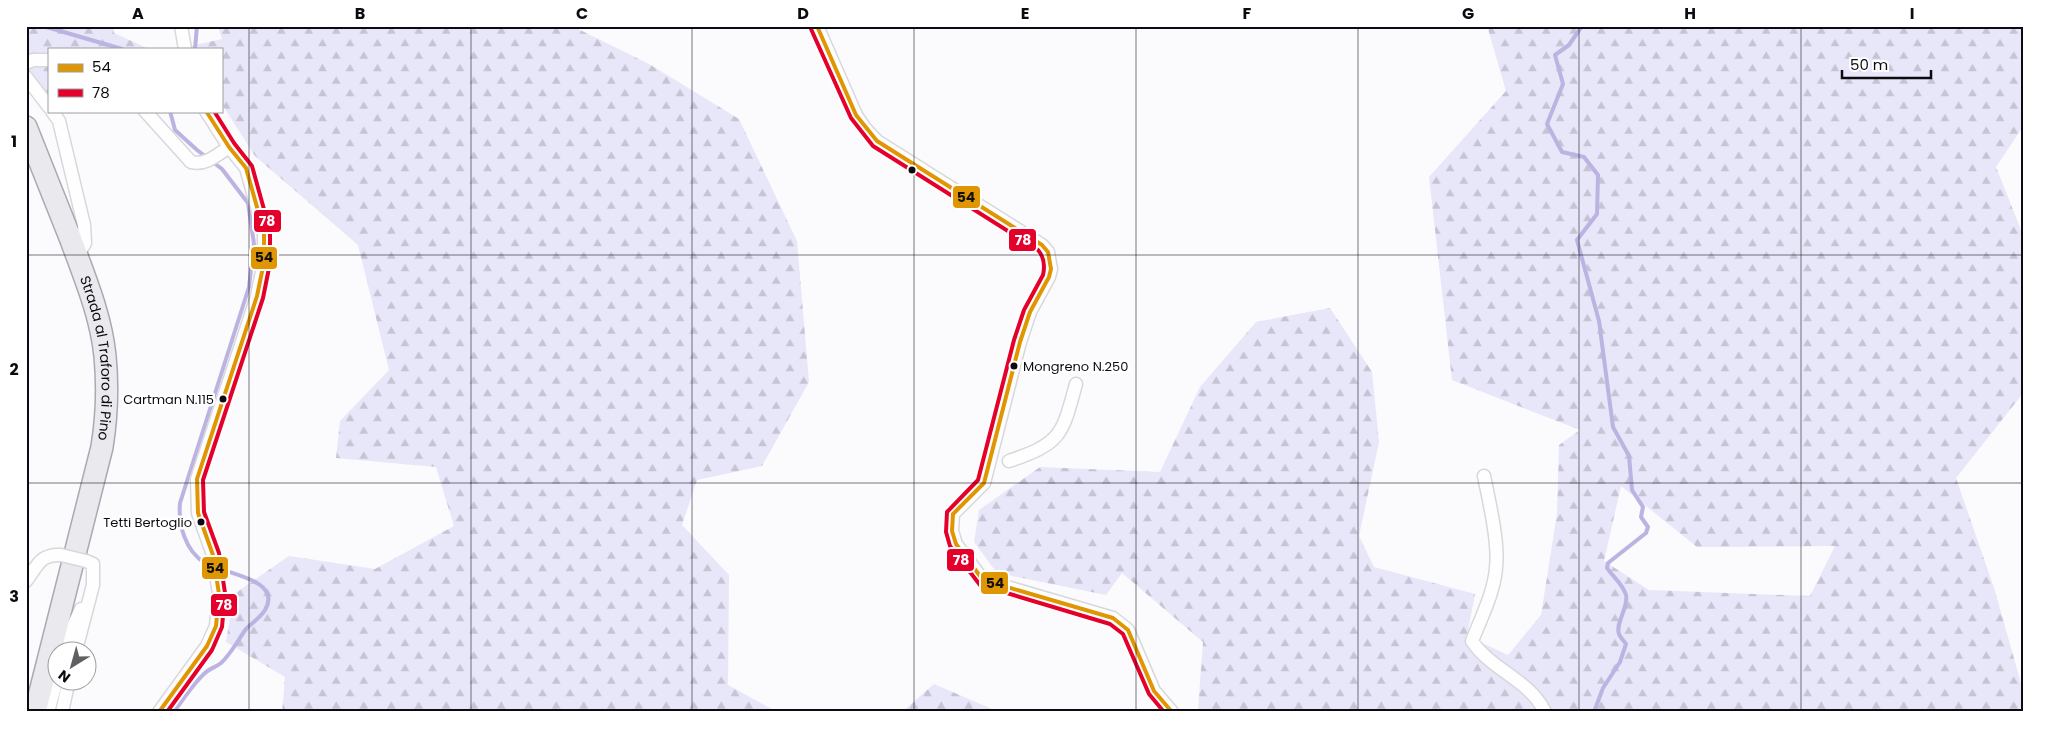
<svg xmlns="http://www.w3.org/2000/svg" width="2050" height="738" viewBox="0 0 2050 738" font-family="Poppins,sans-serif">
	<defs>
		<pattern id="forest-firs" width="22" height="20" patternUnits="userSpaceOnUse" patternTransform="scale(1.25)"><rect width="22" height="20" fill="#e8e6f9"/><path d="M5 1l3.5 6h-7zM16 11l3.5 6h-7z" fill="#c6c4d4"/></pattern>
	</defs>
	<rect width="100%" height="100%" fill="#fbfafd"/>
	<!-- forest -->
	<path fill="url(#forest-firs)" fill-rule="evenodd" d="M 26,26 L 113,26 L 114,33 L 149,49 L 49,49 L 49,100 L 26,90 Z
		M 218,26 L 572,26 L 649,64 L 739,119 L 797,241 L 809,382 L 762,466 L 697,480 L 682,525 L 729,575 L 728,685 L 777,712 L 282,712 L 285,677 L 226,642 L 234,594 L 289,556 L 375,569 L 454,526 L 436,467 L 336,458 L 340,421 L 389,370 L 358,245 L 255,156 L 221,103 L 221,49 L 177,49 L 222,39 Z
		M 1482,26 L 2024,26 L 2024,125 L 1996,167 L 2021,230 L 2024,231 L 2024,392 L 1956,478 L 1995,591 L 2024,694 L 2024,712 L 1200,712 L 1198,710 L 1203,642 L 1122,573 L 1106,595 L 997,573 L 974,542 L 979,510 L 1040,467 L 1160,472 L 1200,387 L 1256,322 L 1330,308 L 1372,372 L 1379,442 L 1359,536 L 1374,567 L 1475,594 L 1467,636 L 1508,655 L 1541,615 L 1557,514 L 1559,445 L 1580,430 L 1452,380 L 1429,177 L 1506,91 L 1488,29 ZM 1621,486 L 1697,547 L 1835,546 L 1810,596 L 1649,590 L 1604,561 Z
		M 934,684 L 999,712 L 902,712 Z"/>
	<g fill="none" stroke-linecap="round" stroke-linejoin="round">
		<!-- stream -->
		<path stroke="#bbb3e1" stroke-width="4" d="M 43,26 L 122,49
			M 1582,26 L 1569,45 L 1555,55 L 1563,84 L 1547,124 L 1562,152 L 1584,157 L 1598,175 L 1597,214 L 1577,240 L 1599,321 L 1613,427 L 1629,456 L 1632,490 L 1643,507 L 1641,517 L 1648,527 L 1646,533 L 1608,563 L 1607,568 C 1613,577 1623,584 1626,595 C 1629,607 1615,623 1619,634 C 1620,637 1624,641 1626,644 L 1620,662 L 1603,688 L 1594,712
			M 195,49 L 197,26
			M 170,111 L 175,130 L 197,150 L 222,169 L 248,203 L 254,244 L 249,287 L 180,503 C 178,524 185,551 205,563 C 219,573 284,578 265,610 C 261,617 252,623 246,629 C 238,640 231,654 221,663 C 216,667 209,669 205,673 C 193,684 183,699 174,712"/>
		<defs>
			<path id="minor" d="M 181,26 L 185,49
				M 817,26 L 856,115 L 864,127 L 877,141 L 1042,245 L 1048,252 L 1051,269 L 1049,277 L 1030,312 L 1020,342 L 984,483 L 953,514 L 952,531 L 956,544 L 983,580 L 1113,618 L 1128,630 L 1154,691 L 1172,712
				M 26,63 L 33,60 L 49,60
				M 26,77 L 49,107
				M 52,111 L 59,121 L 84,225 L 85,243 L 77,257
				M 145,111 L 191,162 C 205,166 217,155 229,147
				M 1009,461 C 1062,443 1062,435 1076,384
				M 1484,476 C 1489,501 1499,542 1496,568 C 1494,593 1481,618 1472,641 C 1491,670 1530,680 1545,712
				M 26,581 C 38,565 40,554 61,555
				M 64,650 L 69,634 L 81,609
				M 76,650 L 93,585 L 93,564 L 86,561
				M 48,712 L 58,675
				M 62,712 L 69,680
				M 159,712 L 207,646 L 216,626 L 219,594 L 213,555 L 198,513 L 197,479 L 257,296 L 264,262 L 264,232 L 246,168 L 229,147 L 206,111"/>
			<g id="primary">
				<path id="s1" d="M 26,127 C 41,165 56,202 71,240 C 85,278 101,316 105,356 C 108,387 107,416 102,447 L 35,712"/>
			</g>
		</defs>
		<!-- minor casing -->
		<use href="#minor" stroke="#d8d7dc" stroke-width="15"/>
		<!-- primary casing -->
		<use href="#primary" stroke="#aaa9b2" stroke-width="24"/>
		<!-- minor -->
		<use href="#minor" stroke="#fefeff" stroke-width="12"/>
		<!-- primary -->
		<use href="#primary" stroke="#eae9ee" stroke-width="21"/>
		<defs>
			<path id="minor-bridge" d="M 61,555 L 86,561"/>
		</defs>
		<!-- minor-bridge casing -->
		<use href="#minor-bridge" stroke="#d8d7dc" stroke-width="15" stroke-linecap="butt"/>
		<!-- minor-bridge -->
		<use href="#minor-bridge" stroke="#fefeff" stroke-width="12"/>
		<defs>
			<path id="bus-1" d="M 817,26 L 856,115 L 877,141 L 1042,245 L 1048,252 L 1051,269 L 1049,277 L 1030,312 L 1020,342 L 984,483 L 953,514 L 952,531 L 956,544 L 983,580 L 1113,618 L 1128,630 L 1154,691 L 1172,712
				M 159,712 L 207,646 L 216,626 L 219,594 L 213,555 L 198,513 L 197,479 L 257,296 L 264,262 L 264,232 L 246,168 L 229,147 L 206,111"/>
			<path id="bus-2" d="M 811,29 L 851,118 L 873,146 L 1038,250 C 1044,257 1045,266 1043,275 L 1024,310 L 1014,340 L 978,480 L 947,512 L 946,532 L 950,546 L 980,585 L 1110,624 L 1123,634 L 1149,694 L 1164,712
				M 167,712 L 212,650 L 222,627 L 225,593 L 219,553 L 204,512 L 203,480 L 263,298 L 270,263 L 270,231 L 252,166 L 234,143 L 214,111"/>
		</defs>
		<!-- bus-1 casing -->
		<use href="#bus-1" stroke="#fff" stroke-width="8"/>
		<!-- bus-2 casing -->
		<use href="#bus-2" stroke="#fff" stroke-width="8"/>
		<!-- bus-1 -->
		<use href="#bus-1" stroke="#e09602" stroke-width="4"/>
		<!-- bus-2 -->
		<use href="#bus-2" stroke="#e4002b" stroke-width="4"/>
	</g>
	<!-- grid -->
	<path fill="none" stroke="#0c0b12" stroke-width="1" stroke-opacity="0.55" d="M 249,26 L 249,712M 471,26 L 471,712M 692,26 L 692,712M 914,26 L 914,712M 1136,26 L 1136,712M 1358,26 L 1358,712M 1579,26 L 1579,712M 1801,26 L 1801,712M 26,255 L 2024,255M 26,483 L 2024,483"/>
	<!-- markers -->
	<g fill="#0c0b12" stroke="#fff" stroke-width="2">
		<circle cx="912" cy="170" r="4.5"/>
		<circle cx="1014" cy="366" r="4.5"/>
		<circle cx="223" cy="399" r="4.5"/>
		<circle cx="201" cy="522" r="4.5"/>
	</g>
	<g text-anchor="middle" stroke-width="5" stroke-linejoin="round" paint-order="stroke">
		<!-- bus labels -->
		<g font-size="13" fill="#0c0b12" stroke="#fff" text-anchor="end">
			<text x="1023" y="371" text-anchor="start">Mongreno N.250</text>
			<text x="214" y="404">Cartman N.115</text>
			<text x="192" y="527">Tetti Bertoglio</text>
		</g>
		<!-- street labels -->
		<g font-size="14" fill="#0c0b12" stroke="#fff">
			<text dy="5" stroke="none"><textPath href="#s1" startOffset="244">Strada al Traforo di Pino</textPath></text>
		</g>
	</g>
	<g stroke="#fff" stroke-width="2">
		<rect x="952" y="185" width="29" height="24" rx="5" fill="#e09602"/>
		<rect x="253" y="209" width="29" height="24" rx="5" fill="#e4002b"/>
		<rect x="1008" y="228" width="29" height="24" rx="5" fill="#e4002b"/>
		<rect x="250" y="246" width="28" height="24" rx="5" fill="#e09602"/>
		<rect x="946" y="548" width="29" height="24" rx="5" fill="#e4002b"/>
		<rect x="201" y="556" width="28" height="24" rx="5" fill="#e09602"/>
		<rect x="980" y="571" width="29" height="24" rx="5" fill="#e09602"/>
		<rect x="210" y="593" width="28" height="24" rx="5" fill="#e4002b"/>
	</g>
	<g font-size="14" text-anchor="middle" font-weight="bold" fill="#fff">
		<text x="267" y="226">78</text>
		<text x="1023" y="245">78</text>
		<text x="961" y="565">78</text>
		<text x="224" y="610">78</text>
	</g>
	<g font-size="14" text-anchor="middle" font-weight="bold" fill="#111">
		<text x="966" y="202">54</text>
		<text x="264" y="262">54</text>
		<text x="215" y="573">54</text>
		<text x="995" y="588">54</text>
	</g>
	<!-- border -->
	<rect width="2050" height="738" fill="none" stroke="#ffffff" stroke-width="55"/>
	<!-- legend -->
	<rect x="48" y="48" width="175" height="65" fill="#ffffff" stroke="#9e9da0"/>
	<rect x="58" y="64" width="25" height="8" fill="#e09602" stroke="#9e9da0"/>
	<text x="92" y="72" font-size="15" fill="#0c0b12">54</text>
	<rect x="58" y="89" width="25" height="8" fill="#e4002b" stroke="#9e9da0"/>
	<text x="92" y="98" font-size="15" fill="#0c0b12">78</text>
	<!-- north arrow -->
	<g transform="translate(72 666) rotate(217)"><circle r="24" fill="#ffffff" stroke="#9e9da0"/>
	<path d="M0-4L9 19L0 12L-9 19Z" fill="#605f64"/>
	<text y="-8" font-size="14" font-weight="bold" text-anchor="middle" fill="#0c0b12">N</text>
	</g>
	<!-- scale -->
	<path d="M1842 70v8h89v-8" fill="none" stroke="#0c0b12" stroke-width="2.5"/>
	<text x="1850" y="70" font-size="15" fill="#0c0b12" stroke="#ffffff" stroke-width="4" paint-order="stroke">50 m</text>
	<rect x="28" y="28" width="1994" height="682" fill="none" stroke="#0c0b12" stroke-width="2"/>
	<g font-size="16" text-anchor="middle" font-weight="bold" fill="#0c0b12">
		<text x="138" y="19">A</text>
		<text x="360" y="19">B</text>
		<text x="582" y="19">C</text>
		<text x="803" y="19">D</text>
		<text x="1025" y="19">E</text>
		<text x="1247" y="19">F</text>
		<text x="1468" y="19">G</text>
		<text x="1690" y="19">H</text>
		<text x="1912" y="19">I</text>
		<text x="14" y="147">1</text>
		<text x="14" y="375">2</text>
		<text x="14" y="602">3</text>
	</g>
</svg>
